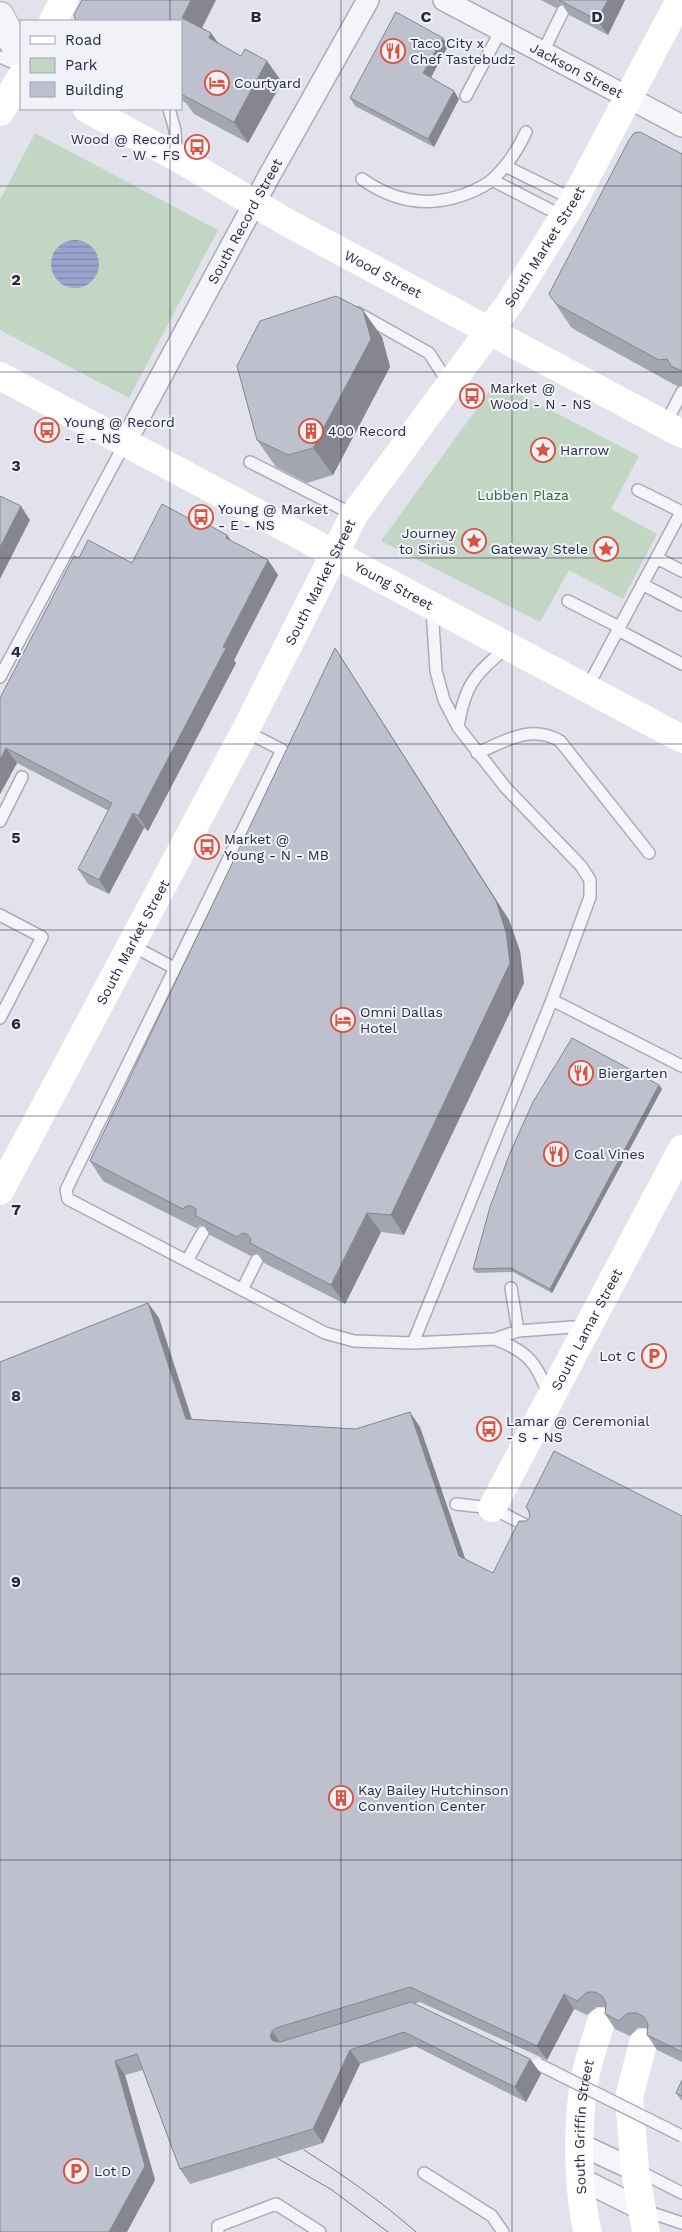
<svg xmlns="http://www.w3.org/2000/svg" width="682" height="2232" viewBox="0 0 682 2232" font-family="'Work Sans',sans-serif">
	<defs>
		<pattern id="water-rules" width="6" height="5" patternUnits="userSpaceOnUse" patternTransform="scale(1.25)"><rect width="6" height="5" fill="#9aa4ce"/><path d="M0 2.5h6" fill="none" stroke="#7e86a9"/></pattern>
	</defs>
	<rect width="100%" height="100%" fill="#e1e2eb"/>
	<!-- park -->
	<path fill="#c2d6c3" d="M 35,133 L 218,230 L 129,398 L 0,330 L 0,200 Z
		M 496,382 L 639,456 L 611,509 L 657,534 L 623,599 L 569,570 L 540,622 L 381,541 Z"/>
	<!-- water -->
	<path fill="url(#water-rules)" d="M51 264a24 24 0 1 1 48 0a24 24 0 1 1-48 0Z"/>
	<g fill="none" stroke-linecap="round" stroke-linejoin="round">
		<defs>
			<path id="service" d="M 543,52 L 563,11
				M 0,57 L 21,66
				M 466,96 L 501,30
				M 169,109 L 175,130 L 176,156
				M 505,166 L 574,200
				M 362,179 C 393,201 426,208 463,195 C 473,191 485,187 493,179 C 507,166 518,149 526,132
				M 492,180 L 564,217
				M 358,313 L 429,353 L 449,384
				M 665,425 L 682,392
				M 250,462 L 354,515
				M 638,490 L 682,512
				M 657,558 L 682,571
				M 642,584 L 682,605
				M 568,601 L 619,627
				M 618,630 L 682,664
				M 0,677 L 125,443
				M 587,688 L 681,512
				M 458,727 C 465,683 475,675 507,647
				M 245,731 L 282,750 L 66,1190 L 68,1199 L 325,1333 L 354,1341 L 413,1343 L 495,1339 L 518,1331 L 586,1326
				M 477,753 C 506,741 530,724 560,741 L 649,853
				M 0,821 L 22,777
				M 0,915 L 42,937 L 0,1018
				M 131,945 L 174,968
				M 552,1000 L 682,1066
				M 187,1261 L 203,1232
				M 511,1288 L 518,1331
				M 242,1290 L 257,1260
				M 495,1339 C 527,1351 537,1363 548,1394
				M 413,1343 L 552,1000 L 590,897 L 590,880 L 581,866 L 506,788 L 458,727 L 444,700 L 436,671 L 432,608
				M 456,1504 L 492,1508 L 531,1528
				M 637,2170 L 682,2193
				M 424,2173 L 492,2216 L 503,2232
				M 643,2210 L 682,2223
				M 218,2232 L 218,2226 L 276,2204 L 320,2232"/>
			<g id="minor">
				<path id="s1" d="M 444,0 L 682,126"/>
				<path id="s2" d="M 125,443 L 268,178 L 368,0"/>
				<path d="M 581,2145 L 635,2170"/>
				<path d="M 581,2179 L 641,2209"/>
			</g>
			<path id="tertiary" d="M 0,16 L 21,57"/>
		</defs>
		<!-- service casing -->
		<use href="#service" stroke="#aaabb9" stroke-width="14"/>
		<!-- minor casing -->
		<use href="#minor" stroke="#aaabb9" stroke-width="24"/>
		<!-- tertiary casing -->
		<use href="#tertiary" stroke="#aaabb9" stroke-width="30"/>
		<!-- service -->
		<use href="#service" stroke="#f5f5f9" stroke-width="11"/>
		<!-- minor -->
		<use href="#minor" stroke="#f5f5f9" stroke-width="21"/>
		<!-- tertiary -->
		<use href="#tertiary" stroke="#f5f5f9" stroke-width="28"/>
		<!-- secondary -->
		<g stroke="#fff" stroke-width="28">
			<path d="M 53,21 L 64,0"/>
			<path id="s3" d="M 87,109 L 176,157 L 288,223 L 682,434"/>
			<path d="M 0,112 L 21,77"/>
			<path id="s4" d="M 0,376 L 682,739"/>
			<path id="s5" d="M 0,1191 L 245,731 L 354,515 L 509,304 L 574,200 L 680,0"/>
			<path id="s6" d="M 492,1508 L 682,1149"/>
			<path d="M 643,2043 L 629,2098 L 635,2170 L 646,2232"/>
			<path id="s7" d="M 588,2232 C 577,2193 577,2118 585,2078 C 588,2059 596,2040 601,2022"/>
		</g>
		<!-- tram -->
		<path stroke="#7a7c96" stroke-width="1" d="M 304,2150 C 343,2175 381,2201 416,2232
			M 277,2158 L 332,2190 L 388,2232"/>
		<defs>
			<path id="service-bridge" d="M 538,2064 L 682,2136"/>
		</defs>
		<!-- service-bridge casing -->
		<use href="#service-bridge" stroke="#aaabb9" stroke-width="14" stroke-linecap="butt"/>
		<!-- service-bridge -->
		<use href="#service-bridge" stroke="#f5f5f9" stroke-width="11"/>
	</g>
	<!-- wall -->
	<path fill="#a3a5b1" d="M 541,0 L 625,0 L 608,35 L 569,15 L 562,4 L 556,8 Z
		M 181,21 L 202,28 L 211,33 L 217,42 L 282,82 L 248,143 L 194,114 L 186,103 L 184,102 L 181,98 Z
		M 443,38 L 448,46 L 431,77 L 459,99 L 434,147 L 355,106 L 350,98 Z
		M 682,154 L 682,386 L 677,386 L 577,331 L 571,327 L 553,300 Z
		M 382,337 L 390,367 L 333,475 L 307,483 L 276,467 L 257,440 Z
		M 232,542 L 268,560 L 278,575 L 234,660 L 236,663 L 148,831 L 144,828 L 109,894 L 88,884 L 78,869 L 109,811 L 17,763 L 0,794 L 0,698 L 79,558 L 132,563 Z
		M 335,648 L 348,668 L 509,920 L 520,951 L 524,983 L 404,1235 L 381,1232 L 345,1304 L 264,1263 L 257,1253 L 251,1256 L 210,1235 L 203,1225 L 200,1225 L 196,1228 L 103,1181 L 90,1161 Z
		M 659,1085 L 662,1089 L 552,1293 L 513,1272 L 476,1273 L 473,1269 Z
		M 148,1303 L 159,1318 L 192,1419 L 356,1429 L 420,1427 L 465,1559 L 493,1573 L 526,1521 L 530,1517 L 529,1513 L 526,1507 L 682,1516 L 682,2062 L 657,2050 L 647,2035 L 647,2028 L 638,2028 L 630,2036 L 615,2029 L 605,2014 L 605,2007 L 597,2007 L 587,2015 L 574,2009 L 547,2060 L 420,2002 L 414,2004 L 530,2059 L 541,2074 L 526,2102 L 415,2046 L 360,2064 L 323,2143 L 190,2184 L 180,2169 L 143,2070 L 125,2075 L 155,2180 L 0,2232 Z
		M 682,2080 L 682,2101 L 676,2093 Z"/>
	<!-- shaded-wall -->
	<path fill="#858690" d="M 191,0 L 216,0 L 197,38 L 182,18 Z
		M 608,0 L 625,0 L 608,35 L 597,20 Z
		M 211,33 L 226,54 L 209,38 Z
		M 443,38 L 448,46 L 429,81 L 423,73 Z
		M 267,61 L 282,82 L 248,143 L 234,122 Z
		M 454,91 L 459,99 L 434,147 L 428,139 Z
		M 363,310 L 382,337 L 390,367 L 333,475 L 313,448 Z
		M 21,506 L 30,520 L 0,579 L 0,547 Z
		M 227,535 L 238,550 L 226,538 Z
		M 268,560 L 278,575 L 234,660 L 236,663 L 148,831 L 138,816 L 223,647 Z
		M 335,648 L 348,668 L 509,920 L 520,951 L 524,983 L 404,1235 L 391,1215 Z
		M 6,748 L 17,763 L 0,794 L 0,760 Z
		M 133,813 L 144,828 L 109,894 L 99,880 Z
		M 659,1085 L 662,1089 L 552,1293 L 550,1289 Z
		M 367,1213 L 381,1232 L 345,1304 L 331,1285 Z
		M 148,1303 L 159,1318 L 196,1433 L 186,1419 Z
		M 410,1412 L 420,1427 L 469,1570 L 459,1556 Z
		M 564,1994 L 574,2009 L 547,2060 L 537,2046 Z
		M 272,2031 L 282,2045 L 281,2052 L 270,2037 Z
		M 350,2050 L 360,2064 L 323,2143 L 313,2129 Z
		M 530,2059 L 541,2074 L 526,2102 L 515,2087 Z
		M 115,2061 L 125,2075 L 155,2180 L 127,2232 L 109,2232 Z"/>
	<!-- building -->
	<path fill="#bec0ce" stroke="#858690" d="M 82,0 L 191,0 L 182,18 L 211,33 L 209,38 L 241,56 L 245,49 L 267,61 L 234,122 L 181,94 L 181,90 L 182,88 L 181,87 L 181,21 L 76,21 L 74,15 Z
		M 559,0 L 608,0 L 597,20 Z
		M 396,12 L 443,38 L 423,73 L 454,91 L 428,139 L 350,98 Z
		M 640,132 L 682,154 L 682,371 L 671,366 L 667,359 L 659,360 L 558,305 L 553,300 L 549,294 L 629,140 L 634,133 Z
		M 336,296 L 363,310 L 371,339 L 313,448 L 288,455 L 257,440 L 237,366 L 260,321 Z
		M 0,496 L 21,506 L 0,547 Z
		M 162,504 L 203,526 L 205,523 L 227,535 L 226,538 L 268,560 L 223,647 L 226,648 L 138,816 L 133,813 L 99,880 L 78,869 L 112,803 L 6,748 L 0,760 L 0,698 L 74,556 L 79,558 L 88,540 L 132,563 Z
		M 335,648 L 496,901 L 506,932 L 510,963 L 391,1215 L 367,1213 L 331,1285 L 250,1243 L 251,1239 L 247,1234 L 242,1233 L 237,1237 L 196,1216 L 196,1209 L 192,1206 L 186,1206 L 183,1209 L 90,1161 Z
		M 572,1038 L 659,1085 L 550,1289 L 511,1268 L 473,1269 L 490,1207 L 510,1153 L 533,1102 Z
		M 148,1303 L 186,1419 L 356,1429 L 410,1412 L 459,1556 L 493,1573 L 519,1521 L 526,1521 L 530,1517 L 529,1511 L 526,1507 L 554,1451 L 682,1516 L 682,2052 L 647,2035 L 648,2024 L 644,2017 L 637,2013 L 628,2013 L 619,2021 L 605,2014 L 606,2003 L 602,1996 L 595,1992 L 587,1992 L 577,2001 L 564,1994 L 537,2046 L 410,1987 L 276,2028 L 272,2031 L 270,2037 L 273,2041 L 280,2042 L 411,2002 L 530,2059 L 515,2087 L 404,2032 L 350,2050 L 313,2129 L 180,2169 L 137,2054 L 115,2061 L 145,2166 L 109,2232 L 0,2232 L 0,1362 Z
		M 682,2080 L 682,2096 L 676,2093 Z"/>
	<!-- grid -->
	<path fill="none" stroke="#282a45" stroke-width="1" stroke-opacity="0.55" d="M 170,0 L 170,21M 341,0 L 341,2232M 512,0 L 512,2232M 170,109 L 170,2232M 0,186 L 682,186M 0,372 L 682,372M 0,558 L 682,558M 0,744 L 682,744M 0,930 L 682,930M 0,1116 L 682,1116M 0,1302 L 682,1302M 0,1488 L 682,1488M 0,1674 L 682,1674M 0,1860 L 682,1860M 0,2046 L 682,2046"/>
	<!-- icons -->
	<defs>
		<symbol id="restaurant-ring" viewBox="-11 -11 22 22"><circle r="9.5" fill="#f1f2f8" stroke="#d9543e" stroke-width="1.5"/><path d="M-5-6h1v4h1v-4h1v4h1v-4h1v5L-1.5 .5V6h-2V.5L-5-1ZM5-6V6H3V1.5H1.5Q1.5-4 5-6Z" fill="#d9543e"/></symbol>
		<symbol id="hotel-ring" viewBox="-11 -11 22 22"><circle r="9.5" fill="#f1f2f8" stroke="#d9543e" stroke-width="1.5"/><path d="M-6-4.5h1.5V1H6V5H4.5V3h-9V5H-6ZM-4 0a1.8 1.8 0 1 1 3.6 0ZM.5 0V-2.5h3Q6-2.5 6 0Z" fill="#d9543e"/></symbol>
		<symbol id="bus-ring" viewBox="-11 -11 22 22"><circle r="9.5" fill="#f1f2f8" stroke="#d9543e" stroke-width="1.5"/><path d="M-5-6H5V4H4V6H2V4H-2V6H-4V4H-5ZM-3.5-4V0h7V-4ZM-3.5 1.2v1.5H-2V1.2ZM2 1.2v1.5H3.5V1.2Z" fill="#d9543e"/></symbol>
		<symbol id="building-ring" viewBox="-11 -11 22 22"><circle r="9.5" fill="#f1f2f8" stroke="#d9543e" stroke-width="1.5"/><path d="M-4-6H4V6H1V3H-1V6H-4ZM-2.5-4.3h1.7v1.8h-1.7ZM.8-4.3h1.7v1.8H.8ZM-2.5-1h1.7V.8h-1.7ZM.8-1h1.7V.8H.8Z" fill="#d9543e"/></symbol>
		<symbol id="sight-ring" viewBox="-11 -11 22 22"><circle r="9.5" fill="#f1f2f8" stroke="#d9543e" stroke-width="1.5"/><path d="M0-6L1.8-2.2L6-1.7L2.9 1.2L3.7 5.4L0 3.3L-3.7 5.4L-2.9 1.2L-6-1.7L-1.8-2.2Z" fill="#d9543e"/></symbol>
		<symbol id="parking-ring" viewBox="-11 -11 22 22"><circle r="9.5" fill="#f1f2f8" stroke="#d9543e" stroke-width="1.5"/><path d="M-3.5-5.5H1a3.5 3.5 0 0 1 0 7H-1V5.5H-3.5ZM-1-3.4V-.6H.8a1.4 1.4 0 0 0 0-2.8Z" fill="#d9543e"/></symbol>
	</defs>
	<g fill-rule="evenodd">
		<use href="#restaurant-ring" x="379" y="37" width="28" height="28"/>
		<use href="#hotel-ring" x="203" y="69" width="28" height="28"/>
		<use href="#bus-ring" x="183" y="133" width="28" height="28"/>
		<use href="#bus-ring" x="458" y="382" width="28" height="28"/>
		<use href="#bus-ring" x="33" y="416" width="28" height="28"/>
		<use href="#building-ring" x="297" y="417" width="28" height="28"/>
		<use href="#sight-ring" x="529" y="436" width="28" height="28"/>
		<use href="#bus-ring" x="187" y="503" width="28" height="28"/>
		<use href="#sight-ring" x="460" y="527" width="28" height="28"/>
		<use href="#sight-ring" x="592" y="535" width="28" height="28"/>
		<use href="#bus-ring" x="193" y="833" width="28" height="28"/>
		<use href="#hotel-ring" x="329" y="1006" width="28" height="28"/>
		<use href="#restaurant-ring" x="567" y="1059" width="28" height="28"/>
		<use href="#restaurant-ring" x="542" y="1140" width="28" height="28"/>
		<use href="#parking-ring" x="640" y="1342" width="28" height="28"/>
		<use href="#bus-ring" x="475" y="1415" width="28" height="28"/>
		<use href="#building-ring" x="327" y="1784" width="28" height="28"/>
		<use href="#parking-ring" x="62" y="2157" width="28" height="28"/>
	</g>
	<g text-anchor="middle" stroke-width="4" stroke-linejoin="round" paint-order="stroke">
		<!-- poi labels -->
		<g font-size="14" fill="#282a45" stroke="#f1f2f8" text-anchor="start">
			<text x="410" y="48">Taco City x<tspan x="410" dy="16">Chef Tastebudz</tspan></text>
			<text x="234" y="88">Courtyard</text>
			<text x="180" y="144" text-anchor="end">Wood @ Record<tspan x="180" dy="16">- W - FS</tspan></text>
			<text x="490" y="393">Market @<tspan x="490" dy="16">Wood - N - NS</tspan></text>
			<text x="64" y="427">Young @ Record<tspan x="64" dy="16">- E - NS</tspan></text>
			<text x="328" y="436">400 Record</text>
			<text x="560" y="455">Harrow</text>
			<text x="218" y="514">Young @ Market<tspan x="218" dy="16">- E - NS</tspan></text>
			<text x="456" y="538" text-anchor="end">Journey<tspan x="456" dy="16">to Sirius</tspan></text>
			<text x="588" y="554" text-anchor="end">Gateway Stele</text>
			<text x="224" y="844">Market @<tspan x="224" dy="16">Young - N - MB</tspan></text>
			<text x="360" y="1017">Omni Dallas<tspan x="360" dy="16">Hotel</tspan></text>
			<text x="598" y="1078">Biergarten</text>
			<text x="574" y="1159">Coal Vines</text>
			<text x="636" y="1361" text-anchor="end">Lot C</text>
			<text x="506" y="1426">Lamar @ Ceremonial<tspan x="506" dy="16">- S - NS</tspan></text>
			<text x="358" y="1795">Kay Bailey Hutchinson<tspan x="358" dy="16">Convention Center</tspan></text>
			<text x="94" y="2176">Lot D</text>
		</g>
		<!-- street labels -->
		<g font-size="14" fill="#282a45" stroke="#f1f2f8">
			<text dy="5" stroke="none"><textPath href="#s1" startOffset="150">Jackson Street</textPath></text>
			<text dy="5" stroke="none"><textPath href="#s2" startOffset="252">South Record Street</textPath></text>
			<text dy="5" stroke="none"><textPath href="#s5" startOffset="1092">South Market Street</textPath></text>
			<text dy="5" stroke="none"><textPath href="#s3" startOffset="339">Wood Street</textPath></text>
			<text dy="5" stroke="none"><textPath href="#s5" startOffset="688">South Market Street</textPath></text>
			<text dy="5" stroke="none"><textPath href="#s4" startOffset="446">Young Street</textPath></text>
			<text dy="5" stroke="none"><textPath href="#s5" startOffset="282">South Market Street</textPath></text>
			<text dy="5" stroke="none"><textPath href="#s6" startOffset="202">South Lamar Street</textPath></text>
			<text dy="5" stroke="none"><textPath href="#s7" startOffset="106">South Griffin Street</textPath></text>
		</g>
		<!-- park labels -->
		<g font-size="14" fill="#346139" stroke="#f1f2f8">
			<text x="523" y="500">Lubben Plaza</text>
		</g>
	</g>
	<g font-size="16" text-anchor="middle" font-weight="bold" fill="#282a45" stroke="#f1f2f8" stroke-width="4" stroke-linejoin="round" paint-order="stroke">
		<text x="256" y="22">B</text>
		<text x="426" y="22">C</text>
		<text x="597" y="22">D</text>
		<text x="16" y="285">2</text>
		<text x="16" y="471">3</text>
		<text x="16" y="657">4</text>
		<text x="16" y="843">5</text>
		<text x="16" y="1029">6</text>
		<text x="16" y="1215">7</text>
		<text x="16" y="1401">8</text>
		<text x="16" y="1587">9</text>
	</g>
	<!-- legend -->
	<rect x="20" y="20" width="162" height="90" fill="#f1f2f8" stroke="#a1a2b0"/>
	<rect x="30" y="36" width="25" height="8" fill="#ffffff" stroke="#a1a2b0"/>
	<text x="65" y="45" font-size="15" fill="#282a45">Road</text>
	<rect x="30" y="58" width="25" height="15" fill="#c2d6c3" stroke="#a1a2b0"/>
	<text x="65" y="70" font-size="15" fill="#282a45">Park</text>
	<rect x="30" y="82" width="25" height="15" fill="#bec0ce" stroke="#a1a2b0"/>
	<text x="65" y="95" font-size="15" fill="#282a45">Building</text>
</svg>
